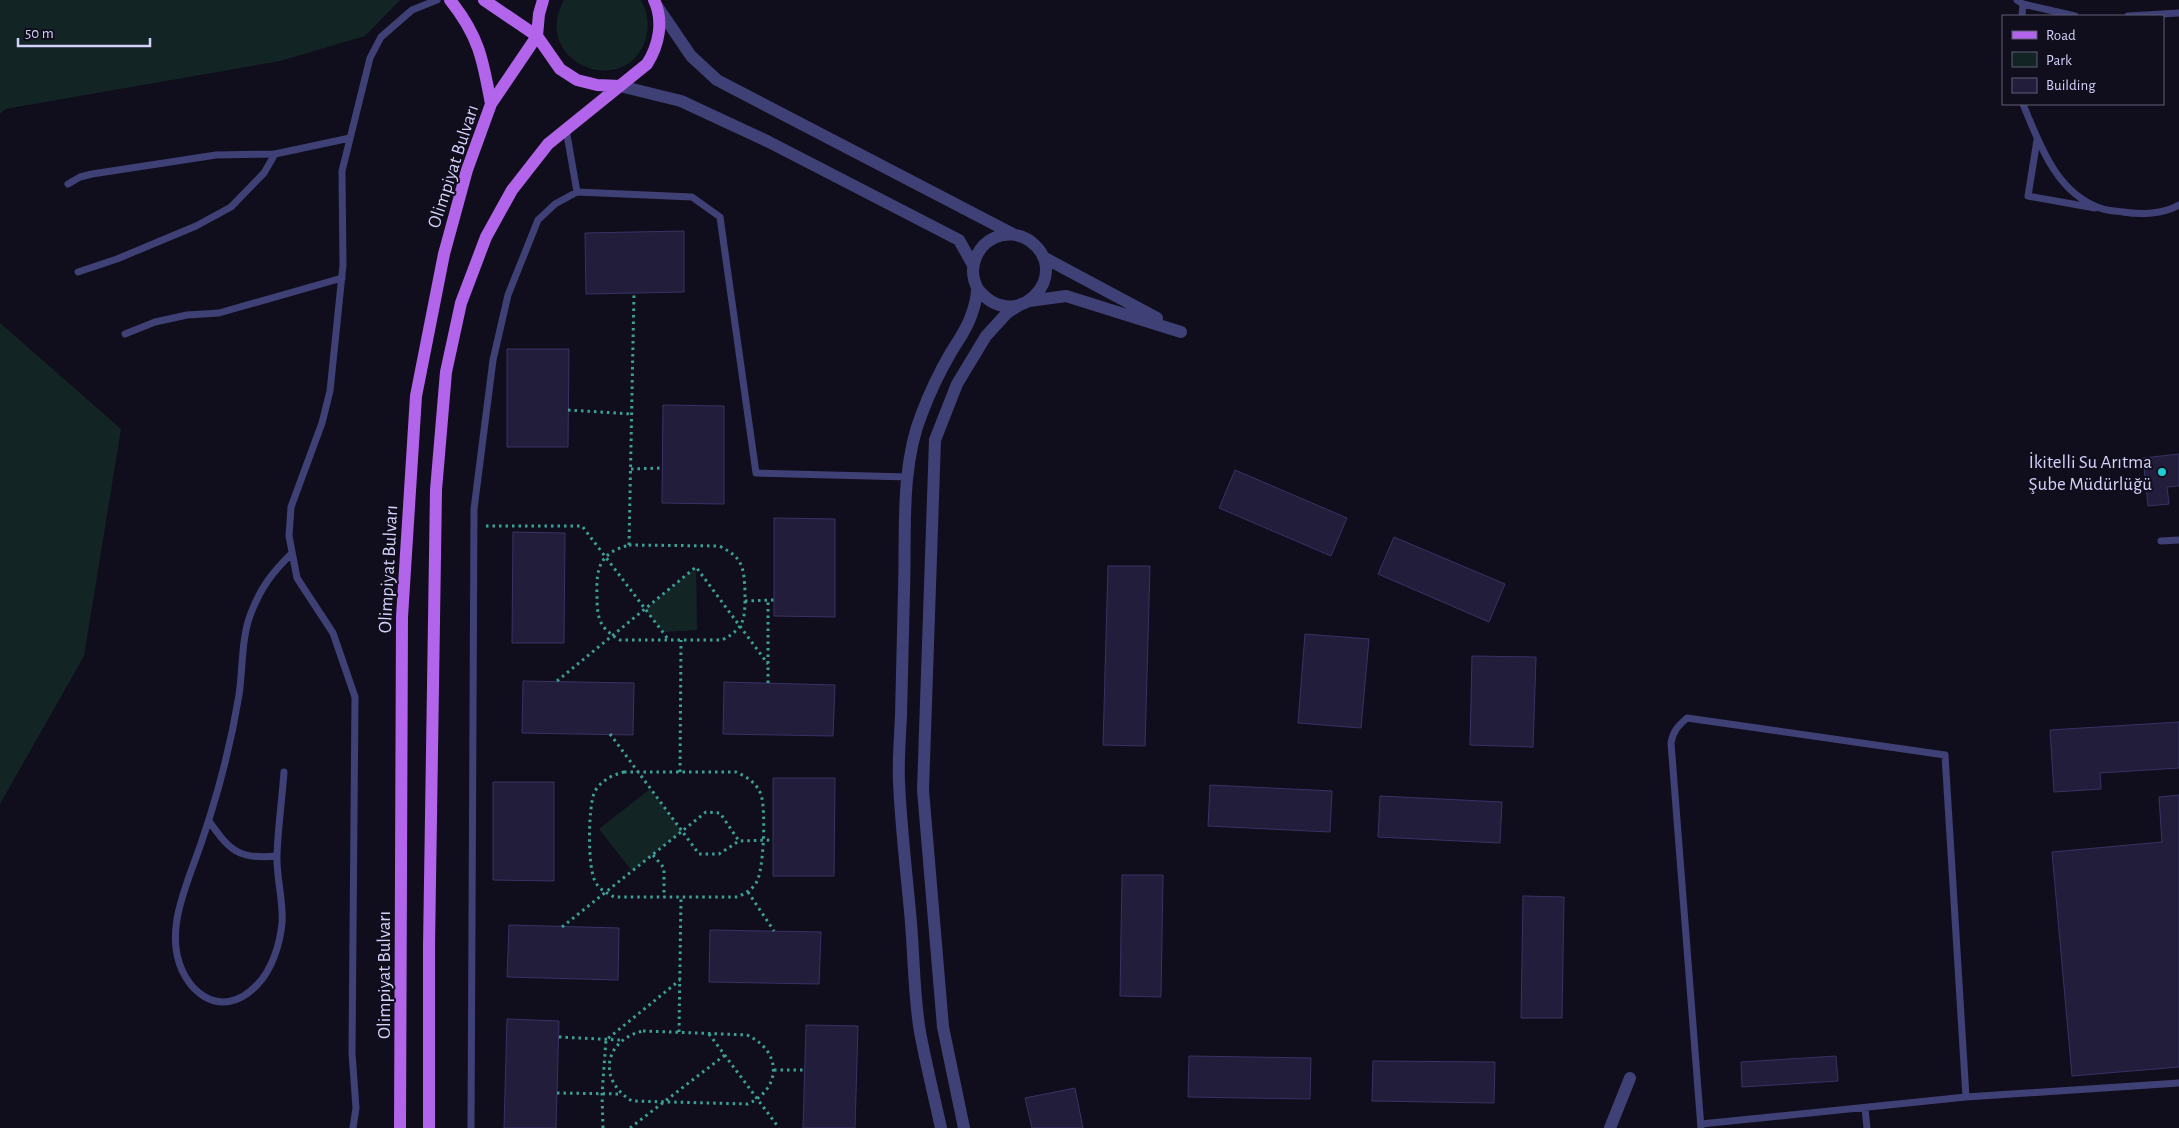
<svg xmlns="http://www.w3.org/2000/svg" width="2179" height="1128" viewBox="0 0 2179 1128" font-family="'Alegreya Sans',sans-serif">
	<rect width="100%" height="100%" fill="#100e1c"/>
	<!-- green -->
	<path fill="#122524" d="M 0,0 L 400,0 L 365,36 L 280,61 L 5,109 L 0,114 Z
		M 564,0 L 641,0 C 648,13 650,26 645,41 C 624,100 530,62 564,0 Z
		M 0,323 L 121,429 L 84,656 L 0,804 Z
		M 696,567 L 697,630 L 663,632 L 645,609 Z
		M 650,789 L 682,831 L 632,871 L 599,829 Z"/>
	<!-- building -->
	<path fill="#211d3b" stroke="#393264" d="M 684,231 L 684,292 L 586,294 L 585,233 Z
		M 507,349 L 569,349 L 568,447 L 507,447 Z
		M 663,405 L 724,406 L 724,504 L 662,503 Z
		M 2179,454 L 2179,486 L 2167,487 L 2169,504 L 2148,506 L 2143,458 Z
		M 1235,470 L 1347,518 L 1331,556 L 1219,508 Z
		M 774,518 L 835,519 L 835,617 L 774,616 Z
		M 513,532 L 565,533 L 564,643 L 512,643 Z
		M 1394,537 L 1505,584 L 1489,622 L 1378,574 Z
		M 1108,566 L 1150,566 L 1145,746 L 1103,745 Z
		M 1305,634 L 1369,639 L 1361,728 L 1298,723 Z
		M 1472,656 L 1536,657 L 1533,747 L 1470,745 Z
		M 523,681 L 634,683 L 633,735 L 522,733 Z
		M 724,682 L 835,685 L 833,736 L 723,734 Z
		M 2179,722 L 2179,768 L 2100,773 L 2101,789 L 2054,792 L 2050,730 Z
		M 773,778 L 835,778 L 834,876 L 773,876 Z
		M 493,782 L 554,782 L 554,881 L 493,880 Z
		M 1210,785 L 1332,791 L 1330,832 L 1208,826 Z
		M 2179,795 L 2179,1067 L 2072,1076 L 2052,852 L 2162,842 L 2159,797 Z
		M 1380,796 L 1502,802 L 1500,843 L 1378,837 Z
		M 1122,875 L 1163,875 L 1161,997 L 1120,996 Z
		M 1523,896 L 1564,897 L 1562,1018 L 1521,1018 Z
		M 509,925 L 619,928 L 618,980 L 507,977 Z
		M 710,930 L 821,932 L 819,984 L 709,982 Z
		M 507,1019 L 559,1021 L 556,1128 L 504,1128 Z
		M 806,1025 L 858,1026 L 855,1128 L 803,1128 Z
		M 1189,1056 L 1311,1058 L 1310,1099 L 1188,1097 Z
		M 1836,1056 L 1838,1081 L 1742,1087 L 1741,1062 Z
		M 1373,1061 L 1495,1062 L 1494,1103 L 1372,1101 Z
		M 1075,1088 L 1083,1128 L 1032,1128 L 1025,1098 Z"/>
	<g fill="none" stroke-linecap="round" stroke-linejoin="round">
		<!-- path -->
		<path stroke="#3ca095" stroke-width="3" stroke-dasharray="2.5 4" stroke-linecap="butt" d="M 568,410 L 632,414
			M 631,469 L 663,468
			M 486,526 L 582,526 L 668,639
			M 629,545 L 719,546 C 743,557 744,568 745,592 C 745,617 746,628 722,640 L 620,640 C 599,628 597,618 597,595 C 596,567 600,553 629,545 Z
			M 629,545 L 634,293
			M 745,601 L 774,600
			M 557,681 L 696,567 L 768,664
			M 768,683 L 768,600
			M 610,734 L 699,854 L 719,854 L 739,841
			M 624,772 L 736,772 C 747,777 757,783 761,795 C 766,808 764,872 756,883 C 752,890 745,893 738,897 L 614,897 C 607,893 600,890 596,883 C 587,870 588,804 595,791 C 602,780 612,775 624,772 Z
			M 680,772 L 681,640
			M 653,855 L 664,868 L 664,897
			M 748,892 L 774,931
			M 562,927 L 706,812 L 720,813 L 739,841 L 773,840
			M 643,1031 L 747,1035 C 782,1051 782,1088 748,1104 L 632,1101 C 597,1080 604,1040 643,1031 Z
			M 679,1032 L 681,897
			M 709,1034 L 779,1128
			M 559,1037 L 620,1040
			M 774,1070 L 805,1070
			M 557,1093 L 621,1094
			M 603,1128 L 602,1094 L 606,1040 L 680,980
			M 630,1128 L 725,1055"/>
		<!-- service -->
		<path stroke="#3f4075" stroke-width="7" d="M 2017,0 L 2023,4 L 2075,16
			M 2022,16 L 2023,4
			M 2128,16 L 2179,13
			M 2023,104 C 2039,143 2056,193 2100,208 C 2107,211 2116,211 2123,212 C 2141,215 2163,214 2179,205
			M 566,129 L 577,192
			M 2037,140 L 2028,196 L 2095,208
			M 68,184 L 80,177 L 92,174 L 216,155 L 275,154 L 350,138
			M 78,272 L 117,259 L 196,226 L 231,207 L 264,173 L 275,154
			M 125,334 L 155,322 L 187,315 L 219,313 L 342,278
			M 2161,541 L 2179,540
			M 284,772 C 282,800 278,827 277,855 C 276,876 284,904 282,923 C 280,944 272,970 257,985 C 221,1023 181,991 176,948 C 173,922 182,897 190,874 C 212,816 229,756 239,695 C 243,669 241,638 251,613 C 261,587 272,573 291,554
			M 209,821 C 230,851 239,860 277,856
			M 1865,1108 L 1867,1128
			M 1701,1124 L 1966,1097 L 2179,1083
			M 353,1128 L 356,1108 L 352,1053 L 355,697 L 333,633 L 297,578 L 289,536 L 291,507 L 322,423 L 330,391 L 343,265 L 342,171 L 370,58 L 381,37 L 412,10 L 437,0
			M 471,1128 L 474,509 L 493,360 L 508,295 L 538,220 L 555,204 L 577,192 L 692,197 L 720,217 L 756,473 L 909,477
			M 1701,1128 L 1671,743 C 1673,731 1678,726 1687,718 L 1945,755 L 1966,1097"/>
		<!-- minor -->
		<path stroke="#3f4075" stroke-width="12" d="M 657,6 L 691,56 L 717,80 L 1013,234
			M 620,86 L 681,101 L 769,142 L 959,240 L 973,265
			M 1043,257 L 1157,318
			M 1029,301 L 1066,296 L 1181,332
			M 941,1128 C 934,1096 926,1064 920,1032 C 914,997 914,959 911,923 C 907,876 901,829 899,782 C 898,760 900,738 901,716 C 902,674 903,633 904,591 C 906,533 900,467 922,413 C 930,392 939,373 950,354 C 957,342 967,329 971,316 C 974,308 977,296 977,289 C 977,286 974,281 974,279 C 970,263 979,245 994,238 C 1006,232 1020,234 1030,241 C 1075,274 1015,338 977,288
			M 964,1128 L 943,1027 L 923,790 L 935,440 L 957,384 L 986,336 L 1007,313 L 1018,306
			M 1610,1128 L 1630,1078"/>
		<!-- primary -->
		<path stroke="#b265ea" stroke-width="12" d="M 450,0 C 479,36 483,60 491,104
			M 484,0 L 537,36 L 560,69 L 577,80 L 597,85 L 620,86
			M 537,36 L 539,14 L 543,0
			M 400,1128 L 402,617 L 416,396 L 444,254 L 467,170 L 491,104 L 537,36
			M 429,1128 L 429,947 L 436,490 L 446,372 L 461,303 L 486,237 L 512,190 L 548,144 L 647,64 C 659,45 664,21 654,0"/>
	</g>
	<!-- markers -->
	<circle fill="#1dced7" stroke="#100e1c" stroke-width="2" cx="2162" cy="472" r="5"/>
	<g text-anchor="middle" stroke-width="4" stroke-linejoin="round" paint-order="stroke">
		<!-- street labels -->
		<g font-size="19" fill="#d3d0f9" stroke="#100e1c">
			<text transform="translate(452 166) rotate(-72)" y="7">Olimpiyat Bulvarı</text>
			<text transform="translate(387 569) rotate(-87)" y="7">Olimpiyat Bulvarı</text>
			<text transform="translate(383 975) rotate(-90)" y="7">Olimpiyat Bulvarı</text>
		</g>
		<!-- poi labels -->
		<g font-size="19" fill="#d3d0f9" stroke="#100e1c" text-anchor="end">
			<text x="2152" y="468">İkitelli Su Arıtma<tspan x="2152" dy="22">Şube Müdürlüğü</tspan></text>
		</g>
	</g>
	<!-- legend -->
	<rect x="2002" y="15" width="162" height="90" fill="#100e1c" stroke="#5e5c74"/>
	<rect x="2012" y="31" width="25" height="8" fill="#b265ea" stroke="#5e5c74"/>
	<text x="2046" y="40" font-size="15" fill="#d3d0f9">Road</text>
	<rect x="2012" y="52" width="25" height="15" fill="#122524" stroke="#5e5c74"/>
	<text x="2046" y="65" font-size="15" fill="#d3d0f9">Park</text>
	<rect x="2012" y="78" width="25" height="15" fill="#211d3b" stroke="#5e5c74"/>
	<text x="2046" y="90" font-size="15" fill="#d3d0f9">Building</text>
	<!-- scale -->
	<path d="M18 38v8h132v-8" fill="none" stroke="#d3d0f9" stroke-width="2.5"/>
	<text x="25" y="38" font-size="15" fill="#d3d0f9" stroke="#100e1c" stroke-width="4" paint-order="stroke">50 m</text>
</svg>
